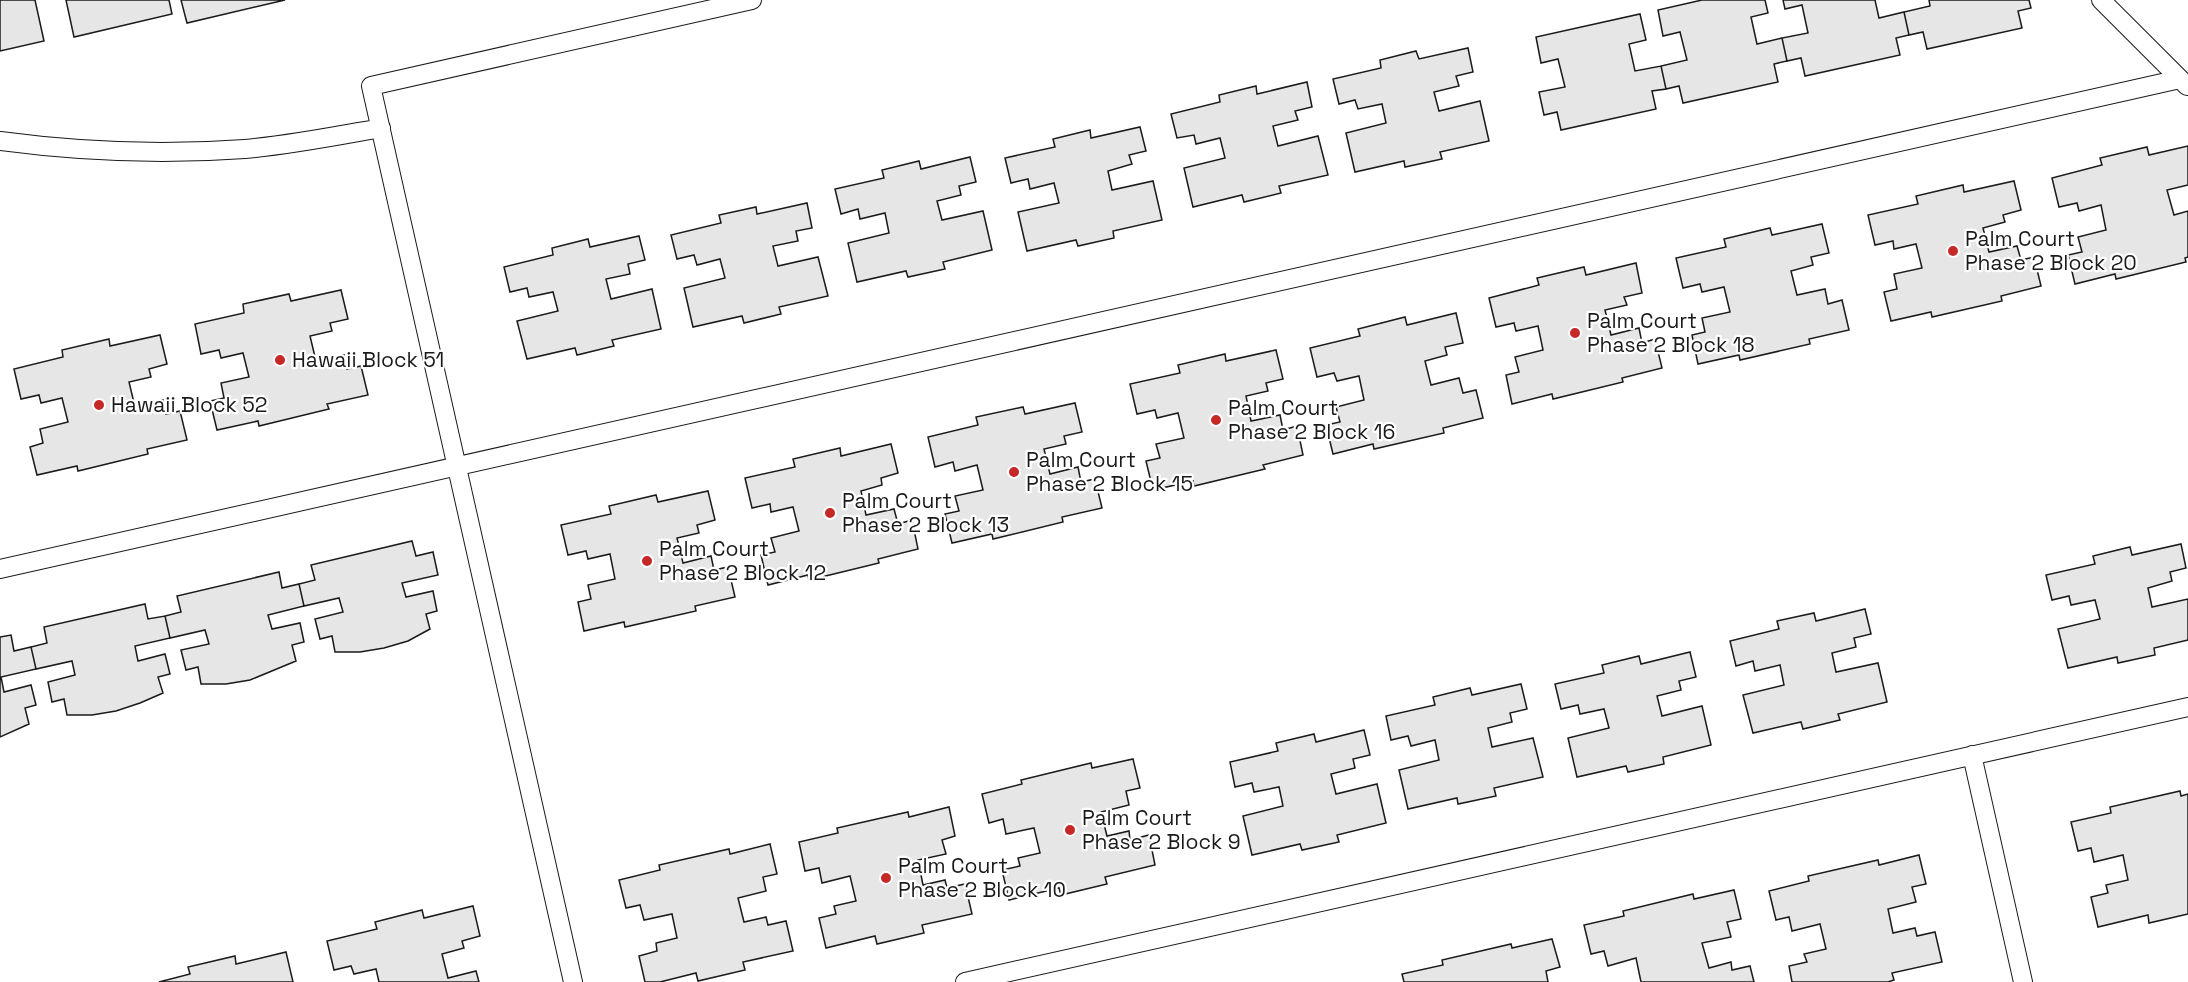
<svg xmlns="http://www.w3.org/2000/svg" width="2188" height="982" viewBox="0 0 2188 982" font-family="'Space Grotesk',sans-serif">
	<rect width="100%" height="100%" fill="#fff"/>
	<!-- building -->
	<path fill="#e6e6e6" stroke="#1a1a1a" stroke-width="1.5" d="M 0,0 L 35,0 L 44,41 L 0,51 Z
		M 66,0 L 169,0 L 172,14 L 74,37 Z
		M 181,0 L 285,0 L 187,23 Z
		M 1702,0 L 1765,0 L 1768,13 L 1751,17 L 1757,44 L 1782,38 L 1787,61 L 1774,64 L 1778,82 L 1683,103 L 1679,86 L 1666,89 L 1661,66 L 1687,60 L 1680,32 L 1663,36 L 1658,10 Z
		M 1783,0 L 1875,0 L 1879,18 L 1904,12 L 1909,35 L 1896,38 L 1900,55 L 1805,76 L 1801,58 L 1787,61 L 1782,38 L 1808,33 L 1802,5 L 1785,9 Z
		M 1929,0 L 2029,0 L 2031,8 L 2018,11 L 2022,28 L 1927,49 L 1923,32 L 1909,35 L 1904,12 L 1930,6 Z
		M 1640,14 L 1646,40 L 1629,44 L 1635,71 L 1661,66 L 1666,89 L 1652,91 L 1656,109 L 1561,130 L 1557,112 L 1544,115 L 1539,92 L 1565,87 L 1558,59 L 1541,63 L 1536,37 Z
		M 1468,48 L 1473,72 L 1456,76 L 1459,86 L 1434,92 L 1439,111 L 1480,101 L 1489,141 L 1440,152 L 1442,159 L 1405,167 L 1404,161 L 1355,172 L 1346,133 L 1386,123 L 1382,104 L 1358,109 L 1355,100 L 1339,104 L 1333,79 L 1381,68 L 1380,60 L 1416,51 L 1419,59 Z
		M 1307,82 L 1312,107 L 1295,111 L 1298,120 L 1273,126 L 1278,146 L 1318,136 L 1328,175 L 1279,186 L 1281,193 L 1244,202 L 1242,195 L 1193,207 L 1184,168 L 1225,158 L 1220,138 L 1196,144 L 1194,135 L 1177,138 L 1171,114 L 1220,102 L 1219,95 L 1256,86 L 1257,94 Z
		M 1140,127 L 1146,151 L 1129,155 L 1132,164 L 1108,171 L 1112,190 L 1153,181 L 1162,220 L 1113,231 L 1114,238 L 1078,246 L 1076,240 L 1027,251 L 1018,212 L 1059,203 L 1054,183 L 1030,189 L 1028,179 L 1011,183 L 1005,158 L 1055,147 L 1053,139 L 1090,130 L 1091,138 Z
		M 2188,146 L 2188,185 L 2167,190 L 2174,215 L 2188,211 L 2188,257 L 2185,258 L 2186,262 L 2116,279 L 2115,274 L 2075,284 L 2068,255 L 2082,252 L 2078,237 L 2106,230 L 2101,205 L 2079,211 L 2077,203 L 2059,207 L 2052,178 L 2102,165 L 2100,158 L 2147,147 L 2149,155 Z
		M 970,157 L 976,182 L 959,186 L 961,195 L 937,201 L 942,220 L 983,211 L 992,250 L 943,262 L 945,269 L 908,277 L 906,271 L 857,282 L 848,243 L 889,233 L 885,213 L 860,219 L 858,209 L 841,214 L 835,189 L 884,178 L 882,170 L 919,161 L 921,169 Z
		M 2014,181 L 2021,210 L 2003,215 L 2005,222 L 1983,228 L 1989,252 L 2017,246 L 2021,260 L 2034,257 L 2041,286 L 2001,296 L 2002,301 L 1932,317 L 1931,312 L 1891,321 L 1884,292 L 1897,289 L 1894,274 L 1922,268 L 1916,244 L 1894,249 L 1893,241 L 1875,245 L 1868,215 L 1918,204 L 1916,196 L 1963,185 L 1964,192 Z
		M 807,203 L 812,228 L 796,231 L 798,241 L 773,246 L 778,266 L 818,257 L 828,296 L 779,307 L 781,314 L 744,323 L 742,316 L 693,327 L 684,288 L 725,278 L 720,259 L 697,265 L 694,255 L 677,259 L 671,235 L 721,223 L 719,215 L 756,207 L 757,214 Z
		M 1822,224 L 1829,253 L 1811,257 L 1813,265 L 1791,271 L 1797,295 L 1825,289 L 1828,304 L 1842,300 L 1849,330 L 1809,339 L 1810,344 L 1740,360 L 1739,355 L 1698,364 L 1692,335 L 1705,332 L 1702,318 L 1730,312 L 1724,287 L 1702,292 L 1700,284 L 1683,288 L 1676,258 L 1726,247 L 1724,239 L 1770,228 L 1772,235 Z
		M 639,236 L 645,260 L 628,264 L 630,274 L 606,279 L 611,299 L 652,289 L 661,329 L 612,340 L 614,346 L 577,355 L 575,348 L 527,359 L 517,321 L 558,311 L 553,292 L 529,297 L 527,288 L 510,292 L 504,267 L 553,255 L 552,248 L 588,239 L 590,247 Z
		M 1636,263 L 1642,293 L 1624,297 L 1627,305 L 1605,310 L 1611,335 L 1639,328 L 1642,343 L 1655,339 L 1662,368 L 1622,378 L 1623,382 L 1553,399 L 1552,394 L 1512,404 L 1506,375 L 1519,372 L 1515,357 L 1543,350 L 1538,326 L 1516,331 L 1514,323 L 1496,327 L 1489,298 L 1539,285 L 1537,278 L 1584,267 L 1586,275 Z
		M 341,290 L 348,319 L 330,323 L 332,331 L 310,336 L 316,361 L 344,355 L 347,369 L 361,366 L 368,395 L 327,404 L 329,409 L 259,426 L 258,421 L 217,430 L 210,401 L 224,398 L 221,383 L 249,377 L 243,353 L 221,358 L 219,350 L 201,354 L 195,324 L 244,313 L 243,304 L 289,294 L 291,301 Z
		M 1456,313 L 1463,343 L 1445,347 L 1447,355 L 1425,361 L 1431,385 L 1459,378 L 1463,393 L 1476,390 L 1483,418 L 1443,428 L 1444,433 L 1374,449 L 1373,444 L 1333,454 L 1326,425 L 1340,422 L 1336,407 L 1364,400 L 1359,376 L 1337,381 L 1334,373 L 1317,377 L 1310,348 L 1360,336 L 1358,329 L 1405,317 L 1407,325 Z
		M 160,335 L 167,364 L 149,369 L 151,377 L 129,382 L 135,407 L 163,400 L 166,414 L 180,411 L 187,440 L 147,449 L 148,454 L 78,471 L 77,466 L 37,475 L 30,447 L 43,443 L 40,429 L 68,422 L 62,398 L 41,403 L 39,395 L 21,399 L 14,369 L 63,357 L 62,350 L 109,339 L 110,346 Z
		M 1276,350 L 1283,379 L 1266,383 L 1268,391 L 1246,396 L 1251,421 L 1280,415 L 1283,430 L 1297,426 L 1303,455 L 1263,465 L 1265,469 L 1194,486 L 1193,481 L 1153,490 L 1146,461 L 1160,458 L 1156,444 L 1184,438 L 1178,413 L 1157,418 L 1155,410 L 1137,414 L 1130,384 L 1180,373 L 1178,365 L 1225,354 L 1226,361 Z
		M 1075,403 L 1082,432 L 1064,436 L 1066,444 L 1044,449 L 1050,474 L 1078,467 L 1081,482 L 1095,479 L 1102,508 L 1062,517 L 1063,522 L 993,539 L 992,534 L 952,543 L 945,514 L 959,511 L 955,496 L 983,490 L 977,465 L 955,471 L 953,462 L 935,467 L 928,437 L 978,425 L 976,417 L 1023,407 L 1025,414 Z
		M 891,444 L 898,473 L 881,478 L 882,485 L 861,491 L 866,515 L 894,509 L 898,524 L 912,520 L 918,549 L 878,559 L 879,563 L 809,580 L 808,575 L 768,585 L 761,555 L 775,552 L 771,538 L 799,531 L 793,507 L 771,512 L 770,504 L 752,508 L 745,478 L 795,467 L 793,459 L 840,448 L 841,456 Z
		M 708,491 L 715,520 L 697,525 L 699,533 L 677,538 L 683,563 L 711,556 L 714,570 L 728,567 L 735,597 L 695,606 L 696,611 L 625,627 L 624,622 L 584,631 L 578,602 L 591,599 L 588,585 L 615,579 L 610,554 L 588,559 L 586,551 L 568,555 L 561,525 L 611,514 L 609,506 L 656,495 L 658,502 Z
		M 412,541 L 416,556 L 433,552 L 438,575 L 402,583 L 406,597 L 433,591 L 437,611 L 426,614 L 430,629 L 408,641 L 384,648 L 360,652 L 335,652 L 332,636 L 320,639 L 315,619 L 343,612 L 339,598 L 304,606 L 299,584 L 315,580 L 311,565 Z
		M 2181,544 L 2186,568 L 2170,572 L 2172,581 L 2148,588 L 2152,607 L 2188,599 L 2188,640 L 2154,648 L 2155,655 L 2118,663 L 2117,657 L 2068,668 L 2058,629 L 2100,619 L 2095,600 L 2071,605 L 2069,596 L 2052,600 L 2046,575 L 2095,564 L 2093,556 L 2130,547 L 2132,555 Z
		M 279,572 L 282,588 L 299,584 L 304,606 L 268,615 L 272,629 L 300,623 L 304,642 L 292,645 L 296,661 L 250,680 L 226,684 L 201,684 L 198,667 L 186,670 L 181,650 L 209,644 L 205,630 L 170,638 L 165,616 L 181,612 L 177,596 Z
		M 145,604 L 148,619 L 165,616 L 170,638 L 135,646 L 138,661 L 165,654 L 170,674 L 158,677 L 163,693 L 140,703 L 116,711 L 92,715 L 67,715 L 64,699 L 52,702 L 48,682 L 75,675 L 72,661 L 36,669 L 31,647 L 47,643 L 44,627 Z
		M 1865,609 L 1871,634 L 1854,638 L 1856,647 L 1832,653 L 1836,672 L 1878,663 L 1887,702 L 1838,714 L 1840,720 L 1803,729 L 1801,722 L 1753,733 L 1743,695 L 1784,685 L 1780,665 L 1755,671 L 1753,661 L 1736,666 L 1730,641 L 1779,629 L 1777,621 L 1814,613 L 1816,621 Z
		M 11,635 L 14,651 L 31,647 L 36,669 L 1,677 L 4,692 L 31,685 L 36,705 L 25,708 L 29,724 L 0,737 L 0,637 Z
		M 1690,652 L 1696,677 L 1679,681 L 1681,690 L 1657,696 L 1662,716 L 1702,706 L 1711,745 L 1663,757 L 1664,764 L 1628,772 L 1626,766 L 1577,777 L 1568,738 L 1609,728 L 1604,709 L 1580,714 L 1578,705 L 1561,709 L 1555,684 L 1604,673 L 1602,665 L 1639,656 L 1641,664 Z
		M 1521,684 L 1527,709 L 1510,713 L 1512,722 L 1488,728 L 1492,747 L 1533,738 L 1543,777 L 1494,788 L 1496,796 L 1458,804 L 1457,798 L 1408,809 L 1399,770 L 1439,760 L 1435,740 L 1411,746 L 1408,736 L 1391,740 L 1386,716 L 1435,705 L 1433,697 L 1470,688 L 1472,695 Z
		M 1364,730 L 1370,755 L 1353,759 L 1355,768 L 1331,774 L 1336,794 L 1377,784 L 1386,823 L 1337,835 L 1339,842 L 1302,850 L 1300,844 L 1252,855 L 1243,816 L 1283,806 L 1279,787 L 1254,792 L 1252,783 L 1235,787 L 1230,762 L 1278,751 L 1276,743 L 1314,734 L 1316,742 Z
		M 1133,759 L 1140,788 L 1126,791 L 1129,805 L 1101,812 L 1107,836 L 1129,831 L 1130,840 L 1149,835 L 1155,865 L 1105,877 L 1107,884 L 1061,895 L 1059,888 L 1009,900 L 1002,870 L 1020,866 L 1018,858 L 1040,853 L 1034,828 L 1006,834 L 1003,819 L 989,823 L 982,794 L 1022,784 L 1021,780 L 1091,763 L 1092,768 Z
		M 2180,791 L 2181,796 L 2188,794 L 2188,914 L 2149,923 L 2148,915 L 2098,927 L 2091,897 L 2108,893 L 2106,885 L 2128,880 L 2123,855 L 2094,862 L 2091,848 L 2078,851 L 2071,822 L 2111,813 L 2110,807 Z
		M 949,807 L 955,836 L 942,840 L 946,854 L 918,860 L 923,885 L 945,880 L 947,888 L 965,884 L 972,914 L 922,925 L 924,933 L 877,944 L 875,936 L 826,948 L 819,918 L 836,914 L 834,906 L 856,901 L 850,876 L 822,883 L 819,868 L 805,871 L 799,842 L 838,833 L 837,828 L 908,812 L 909,817 Z
		M 770,844 L 777,874 L 763,877 L 766,891 L 738,898 L 744,922 L 766,917 L 768,925 L 786,921 L 793,951 L 743,962 L 745,970 L 698,981 L 696,973 L 660,982 L 645,982 L 639,956 L 657,951 L 656,943 L 677,938 L 672,914 L 644,920 L 640,905 L 626,908 L 619,880 L 660,870 L 659,865 L 729,849 L 730,854 Z
		M 1919,855 L 1926,884 L 1912,887 L 1916,902 L 1888,909 L 1893,933 L 1915,928 L 1917,936 L 1935,932 L 1942,962 L 1892,973 L 1894,980 L 1888,982 L 1792,982 L 1789,966 L 1807,962 L 1804,954 L 1826,949 L 1820,924 L 1792,931 L 1789,917 L 1776,920 L 1769,891 L 1809,881 L 1808,876 L 1878,860 L 1879,865 Z
		M 1734,890 L 1741,919 L 1727,922 L 1731,937 L 1702,943 L 1709,968 L 1731,962 L 1732,970 L 1750,966 L 1754,982 L 1641,982 L 1636,958 L 1608,966 L 1604,951 L 1591,954 L 1584,925 L 1624,916 L 1623,911 L 1693,894 L 1694,899 Z
		M 473,906 L 480,936 L 462,941 L 464,948 L 442,954 L 448,978 L 476,971 L 479,982 L 379,982 L 376,969 L 354,974 L 351,966 L 334,970 L 327,941 L 377,929 L 375,922 L 422,910 L 424,918 Z
		M 1552,939 L 1560,967 L 1546,971 L 1548,982 L 1404,982 L 1402,974 L 1443,965 L 1442,960 L 1511,944 L 1512,948 Z
		M 286,952 L 293,982 L 159,982 L 190,974 L 188,967 L 235,956 L 236,964 Z"/>
	<g fill="none" stroke-linecap="round" stroke-linejoin="round">
		<defs>
			<path id="lane" d="M 2101,0 L 2187,86
				M 0,141 C 82,152 163,155 245,149 C 291,145 336,136 381,128
				M 0,569 L 2180,79
				M 1972,755 L 2023,982
				M 573,982 L 371,86 L 752,0
				M 965,982 L 2188,707"/>
		</defs>
		<!-- lane casing -->
		<use href="#lane" stroke="#1a1a1a" stroke-width="20"/>
		<!-- lane -->
		<use href="#lane" stroke="#fff" stroke-width="18"/>
	</g>
	<!-- markers -->
	<g fill="#c62828" stroke="#fff" stroke-width="2">
		<circle cx="1953" cy="251" r="6"/>
		<circle cx="1575" cy="333" r="6"/>
		<circle cx="280" cy="360" r="6"/>
		<circle cx="99" cy="405" r="6"/>
		<circle cx="1216" cy="420" r="6"/>
		<circle cx="1014" cy="472" r="6"/>
		<circle cx="830" cy="513" r="6"/>
		<circle cx="647" cy="561" r="6"/>
		<circle cx="1070" cy="830" r="6"/>
		<circle cx="886" cy="878" r="6"/>
	</g>
	<g text-anchor="middle" stroke-width="4.5" stroke-linejoin="round" paint-order="stroke">
		<!-- poi labels -->
		<g font-size="21" fill="#1a1a1a" stroke="#fff" text-anchor="start">
			<text x="1965" y="246">Palm Court<tspan x="1965" dy="24">Phase 2 Block 20</tspan></text>
			<text x="1587" y="328">Palm Court<tspan x="1587" dy="24">Phase 2 Block 18</tspan></text>
			<text x="292" y="367">Hawaii Block 51</text>
			<text x="111" y="412">Hawaii Block 52</text>
			<text x="1228" y="415">Palm Court<tspan x="1228" dy="24">Phase 2 Block 16</tspan></text>
			<text x="1026" y="467">Palm Court<tspan x="1026" dy="24">Phase 2 Block 15</tspan></text>
			<text x="842" y="508">Palm Court<tspan x="842" dy="24">Phase 2 Block 13</tspan></text>
			<text x="659" y="556">Palm Court<tspan x="659" dy="24">Phase 2 Block 12</tspan></text>
			<text x="1082" y="825">Palm Court<tspan x="1082" dy="24">Phase 2 Block 9</tspan></text>
			<text x="898" y="873">Palm Court<tspan x="898" dy="24">Phase 2 Block 10</tspan></text>
		</g>
	</g>
</svg>
